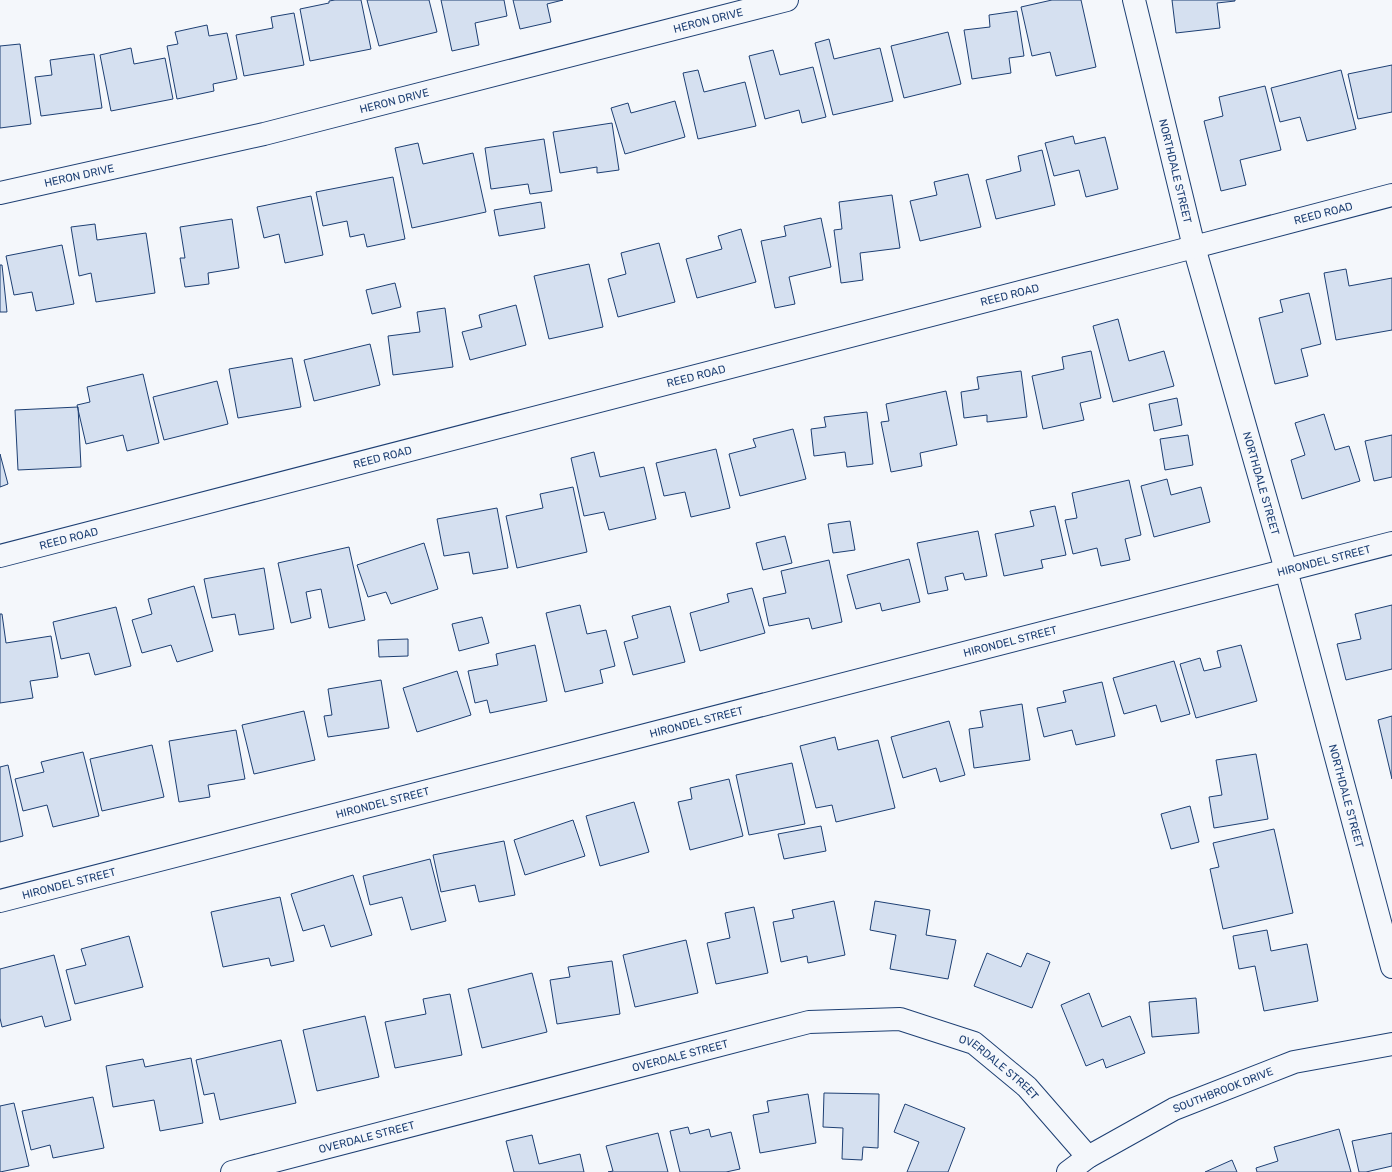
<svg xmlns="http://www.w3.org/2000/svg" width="1392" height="1172" viewBox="0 0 1392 1172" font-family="Rubik,sans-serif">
	<rect width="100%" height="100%" fill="#f4f7fb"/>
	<!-- building -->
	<path fill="#d5e0f0" stroke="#1d3f73" d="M 335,0 L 361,0 L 371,49 L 310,61 L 300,9 L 329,3 L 329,1 Z
		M 367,0 L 429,0 L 437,32 L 379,46 Z
		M 441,0 L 504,0 L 507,16 L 475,23 L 479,45 L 452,51 Z
		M 513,0 L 563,0 L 547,4 L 551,22 L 520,29 Z
		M 1052,0 L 1081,0 L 1096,67 L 1056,76 L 1050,52 L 1032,56 L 1021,7 Z
		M 1172,0 L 1235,0 L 1235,1 L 1217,3 L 1220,28 L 1176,33 Z
		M 1017,11 L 1024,56 L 1009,58 L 1011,73 L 972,79 L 964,30 L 990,27 L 989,15 Z
		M 294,13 L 304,65 L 244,76 L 236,35 L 273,28 L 271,17 Z
		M 207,25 L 209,36 L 227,33 L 237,79 L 213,84 L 214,91 L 177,99 L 167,46 L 178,44 L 175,32 Z
		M 948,32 L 961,84 L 904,98 L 891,46 Z
		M 829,39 L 834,59 L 880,48 L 893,101 L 833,115 L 815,43 Z
		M 20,44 L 31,124 L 0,128 L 0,46 Z
		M 131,48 L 134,64 L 165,58 L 173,99 L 111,111 L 100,55 Z
		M 773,50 L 780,75 L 813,67 L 826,117 L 802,123 L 799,110 L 765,119 L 749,56 Z
		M 94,54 L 102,108 L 41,116 L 35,77 L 52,75 L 50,60 Z
		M 1392,65 L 1392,112 L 1358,119 L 1348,74 Z
		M 698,70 L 704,92 L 745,82 L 756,126 L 698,139 L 683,73 Z
		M 1341,70 L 1356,129 L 1307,141 L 1300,117 L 1280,122 L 1271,88 Z
		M 1265,86 L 1281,150 L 1240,160 L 1246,185 L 1221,191 L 1204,121 L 1223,116 L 1219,97 Z
		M 675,101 L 685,137 L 625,154 L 611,108 L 628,103 L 631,113 Z
		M 612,123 L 619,170 L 597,173 L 597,167 L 560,173 L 553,132 Z
		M 1073,136 L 1075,144 L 1105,137 L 1118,189 L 1086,197 L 1079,170 L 1054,176 L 1045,143 Z
		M 544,139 L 552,191 L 530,194 L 528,184 L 491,189 L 485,148 Z
		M 418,143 L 423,164 L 473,153 L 486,212 L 412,228 L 395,148 Z
		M 1042,150 L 1055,205 L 996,219 L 986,180 L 1021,171 L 1018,156 Z
		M 968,174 L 981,227 L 920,241 L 910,201 L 937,195 L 934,182 Z
		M 393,177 L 405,239 L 367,247 L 364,234 L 350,237 L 347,221 L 323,226 L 316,192 Z
		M 892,195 L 900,248 L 860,253 L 863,280 L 841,283 L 834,230 L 842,229 L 839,202 Z
		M 311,196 L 323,255 L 285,263 L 279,234 L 264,238 L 257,207 Z
		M 541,202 L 545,228 L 499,236 L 494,210 Z
		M 821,218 L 831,267 L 789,277 L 795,304 L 775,308 L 761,241 L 786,236 L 784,226 Z
		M 232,219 L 239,268 L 208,273 L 209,284 L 185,287 L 180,258 L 185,258 L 180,227 Z
		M 95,224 L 97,240 L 146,233 L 155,293 L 96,302 L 91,273 L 79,276 L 71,227 Z
		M 741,229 L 756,282 L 697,298 L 686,259 L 722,249 L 718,236 Z
		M 659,243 L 675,302 L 618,317 L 608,279 L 626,274 L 621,253 Z
		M 62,245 L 74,304 L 36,311 L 32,292 L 14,295 L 6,256 Z
		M 589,264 L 603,327 L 549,339 L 534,276 Z
		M 0,265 L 2,265 L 7,312 L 0,312 Z
		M 1346,269 L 1349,286 L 1392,278 L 1392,330 L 1336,340 L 1324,273 Z
		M 395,283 L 401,307 L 372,314 L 366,290 Z
		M 1309,293 L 1321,344 L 1301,349 L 1308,376 L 1275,384 L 1259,318 L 1283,312 L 1280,300 Z
		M 516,305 L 526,345 L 470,360 L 462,332 L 482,327 L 479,315 Z
		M 445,308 L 453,367 L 393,375 L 388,336 L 420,332 L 417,312 Z
		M 1118,319 L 1129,361 L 1164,351 L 1174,386 L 1113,402 L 1093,326 Z
		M 370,344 L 380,385 L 314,401 L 304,360 Z
		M 1091,351 L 1101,398 L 1080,403 L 1084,420 L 1043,429 L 1032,376 L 1064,369 L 1062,357 Z
		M 292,358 L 301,407 L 238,418 L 229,369 Z
		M 1021,371 L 1027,417 L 987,422 L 987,415 L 964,418 L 961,392 L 979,389 L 977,377 Z
		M 143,374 L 159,443 L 127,451 L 123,435 L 86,444 L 77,405 L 90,402 L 87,387 Z
		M 217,381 L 228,424 L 164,440 L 153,397 Z
		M 946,391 L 957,445 L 920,453 L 922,466 L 891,472 L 881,422 L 889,421 L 886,404 Z
		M 1177,398 L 1182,425 L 1154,431 L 1149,404 Z
		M 78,407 L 81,467 L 18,470 L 15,410 Z
		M 867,412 L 873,464 L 847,467 L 845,452 L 814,456 L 811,429 L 826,427 L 824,417 Z
		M 1324,414 L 1335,450 L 1349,446 L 1360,481 L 1302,499 L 1291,460 L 1305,455 L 1295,423 Z
		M 793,429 L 806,479 L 740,496 L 729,454 L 756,447 L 753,439 Z
		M 1188,435 L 1193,465 L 1165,470 L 1160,439 Z
		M 1392,435 L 1392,477 L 1374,481 L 1365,441 Z
		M 716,449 L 730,508 L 691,517 L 685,492 L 664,496 L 656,463 Z
		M 594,452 L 600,477 L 644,467 L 656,519 L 609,530 L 604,512 L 584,516 L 571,458 Z
		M 0,454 L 8,484 L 0,487 Z
		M 1167,479 L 1171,495 L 1201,487 L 1210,522 L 1154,537 L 1141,486 Z
		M 1129,480 L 1141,535 L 1125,539 L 1130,560 L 1101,566 L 1097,548 L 1073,554 L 1065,520 L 1077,518 L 1072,493 Z
		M 573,487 L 587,552 L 517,568 L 506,516 L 543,508 L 540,494 Z
		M 1055,506 L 1066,555 L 1041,560 L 1043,568 L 1004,576 L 995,534 L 1034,526 L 1030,511 Z
		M 497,508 L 508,568 L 473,574 L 469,552 L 444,556 L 437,519 Z
		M 850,521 L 855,550 L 833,553 L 828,524 Z
		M 978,531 L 987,576 L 965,580 L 963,573 L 945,577 L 948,590 L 928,594 L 917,543 Z
		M 785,536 L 792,563 L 763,570 L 756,543 Z
		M 424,543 L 438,589 L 391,604 L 386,592 L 368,597 L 357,565 Z
		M 349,547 L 365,620 L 329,628 L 321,589 L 306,592 L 311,618 L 291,623 L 278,563 Z
		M 909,559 L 920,602 L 882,611 L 880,603 L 856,609 L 847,575 Z
		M 829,560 L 842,622 L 812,629 L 809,618 L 769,626 L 763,598 L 786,593 L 781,571 Z
		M 264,568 L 274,629 L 239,635 L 235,614 L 212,618 L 204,579 Z
		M 194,586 L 213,651 L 177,662 L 171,645 L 142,653 L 132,620 L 152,614 L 148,599 Z
		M 752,588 L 765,633 L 700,651 L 690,613 L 729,602 L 727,594 Z
		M 580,605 L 587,634 L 606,630 L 615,666 L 600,670 L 603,683 L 565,692 L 546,613 Z
		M 1392,605 L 1392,669 L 1346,680 L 1337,644 L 1361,639 L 1355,614 Z
		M 670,606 L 685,662 L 633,675 L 624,642 L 638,638 L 632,616 Z
		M 116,607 L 131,666 L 95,675 L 89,653 L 61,659 L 53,622 Z
		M 0,614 L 2,614 L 6,643 L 51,636 L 58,677 L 30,681 L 33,698 L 0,703 Z
		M 482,617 L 489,643 L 459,651 L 452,624 Z
		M 408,639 L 408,656 L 379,657 L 378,640 Z
		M 535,645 L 547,701 L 490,713 L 487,700 L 475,703 L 468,671 L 498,665 L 496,654 Z
		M 1241,645 L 1257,701 L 1196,718 L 1180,664 L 1200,658 L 1204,671 L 1221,667 L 1217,651 Z
		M 1174,661 L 1190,714 L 1161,722 L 1156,705 L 1124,714 L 1113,678 Z
		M 457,671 L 471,715 L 417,732 L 403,688 Z
		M 381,680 L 389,728 L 328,737 L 324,716 L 332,715 L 328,689 Z
		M 1102,682 L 1115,736 L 1076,745 L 1072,730 L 1044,737 L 1037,708 L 1066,702 L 1063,691 Z
		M 1022,704 L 1030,760 L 974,768 L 969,729 L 983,727 L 980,711 Z
		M 304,711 L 315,760 L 254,774 L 242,725 Z
		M 1392,716 L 1392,779 L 1378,720 Z
		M 949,721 L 965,775 L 940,782 L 936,768 L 903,778 L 891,737 Z
		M 236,730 L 245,779 L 208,785 L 210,797 L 179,802 L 169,741 Z
		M 835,737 L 838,750 L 878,740 L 895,808 L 836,822 L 832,805 L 816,808 L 800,746 Z
		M 152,745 L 164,797 L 102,811 L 90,759 Z
		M 83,752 L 99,816 L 53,827 L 47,805 L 23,811 L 15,779 L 44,772 L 41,762 Z
		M 1256,754 L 1268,819 L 1214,828 L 1209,797 L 1222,795 L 1216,760 Z
		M 792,763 L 805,824 L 749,835 L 736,775 Z
		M 8,765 L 23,836 L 0,842 L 0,767 Z
		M 729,779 L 743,836 L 690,850 L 678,802 L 692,799 L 690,788 Z
		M 634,802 L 649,852 L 600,866 L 586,816 Z
		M 1190,806 L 1199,842 L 1171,849 L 1161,814 Z
		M 573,820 L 585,856 L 525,875 L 514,840 Z
		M 821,826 L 826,851 L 784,859 L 778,834 Z
		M 1274,829 L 1293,913 L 1223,929 L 1210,869 L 1219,867 L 1213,843 Z
		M 504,841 L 515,895 L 479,902 L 475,885 L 441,892 L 433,855 Z
		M 430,859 L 446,921 L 411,930 L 402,897 L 370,905 L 363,876 Z
		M 353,875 L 372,935 L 331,947 L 324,925 L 303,931 L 291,894 Z
		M 280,897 L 294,961 L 271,966 L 269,958 L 223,967 L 211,912 Z
		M 834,901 L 845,955 L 808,963 L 807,956 L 781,962 L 773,922 L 794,918 L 792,910 Z
		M 875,901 L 930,910 L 926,935 L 956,940 L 948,979 L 890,969 L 896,935 L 870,930 Z
		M 754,907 L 768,973 L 716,984 L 707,943 L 730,938 L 725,913 Z
		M 1267,930 L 1271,951 L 1307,944 L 1318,1001 L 1264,1011 L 1255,966 L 1239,969 L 1233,936 Z
		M 129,936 L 143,987 L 75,1004 L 66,970 L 86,965 L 81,949 Z
		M 686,940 L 698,993 L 635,1007 L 623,955 Z
		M 987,953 L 1021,967 L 1027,953 L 1050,962 L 1032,1008 L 974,986 Z
		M 54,955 L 71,1020 L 45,1027 L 42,1016 L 2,1027 L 0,1018 L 0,969 Z
		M 612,961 L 620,1014 L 557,1024 L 550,980 L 570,977 L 568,967 Z
		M 532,973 L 547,1032 L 482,1048 L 468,989 Z
		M 1089,993 L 1102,1027 L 1130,1016 L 1145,1053 L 1106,1068 L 1103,1059 L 1086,1066 L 1061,1005 Z
		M 450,994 L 462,1055 L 395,1068 L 385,1022 L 426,1014 L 423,999 Z
		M 1196,998 L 1199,1033 L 1152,1037 L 1149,1002 Z
		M 365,1016 L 379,1077 L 317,1091 L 303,1030 Z
		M 281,1040 L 296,1103 L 220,1120 L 214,1093 L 204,1095 L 196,1060 Z
		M 191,1058 L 203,1123 L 160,1131 L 154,1100 L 113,1107 L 106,1066 L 143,1059 L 145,1067 Z
		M 824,1093 L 879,1094 L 878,1148 L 863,1147 L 862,1160 L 842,1159 L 843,1128 L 823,1127 Z
		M 808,1094 L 816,1143 L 760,1153 L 753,1115 L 769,1112 L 767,1101 Z
		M 93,1097 L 104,1148 L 53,1158 L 50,1145 L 31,1150 L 22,1111 Z
		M 14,1103 L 29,1166 L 0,1172 L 0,1106 Z
		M 905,1104 L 965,1128 L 948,1172 L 907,1172 L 919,1142 L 894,1132 Z
		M 688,1127 L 690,1134 L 709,1129 L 711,1137 L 731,1132 L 740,1169 L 726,1172 L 680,1172 L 670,1131 Z
		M 1339,1129 L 1351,1172 L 1257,1172 L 1256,1168 L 1278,1161 L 1274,1147 Z
		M 658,1133 L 668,1172 L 608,1172 L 613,1171 L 606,1146 Z
		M 1392,1133 L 1392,1166 L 1366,1172 L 1359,1172 L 1352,1141 Z
		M 532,1135 L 539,1164 L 580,1154 L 584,1172 L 514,1172 L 506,1141 Z
		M 1232,1160 L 1237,1172 L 1205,1172 Z"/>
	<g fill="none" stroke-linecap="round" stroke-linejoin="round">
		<defs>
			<g id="street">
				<path id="s1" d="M 1134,0 L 1194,247 L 1286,570 L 1392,967"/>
				<path id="s2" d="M 0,193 L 264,134 L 787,0"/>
				<path id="s3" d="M 0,556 L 1194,247 L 1392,195"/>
				<path id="s4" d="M 0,901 L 1392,543"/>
				<path id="s5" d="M 232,1172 L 809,1022 L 900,1019 L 974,1043 L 1027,1087 L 1088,1157"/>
				<path id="s6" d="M 1068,1172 L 1088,1157 L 1174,1109 L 1294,1062 L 1392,1044"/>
			</g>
		</defs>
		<!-- street casing -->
		<use href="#street" stroke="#1d3f73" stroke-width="24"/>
		<!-- street -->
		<use href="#street" stroke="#f4f7fb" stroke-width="22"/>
	</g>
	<g text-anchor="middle" stroke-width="3" stroke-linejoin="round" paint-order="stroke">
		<!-- street labels -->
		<g font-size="11" fill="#1d3f73" stroke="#f4f7fb">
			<text dy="4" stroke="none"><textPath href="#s2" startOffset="729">HERON DRIVE</textPath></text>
			<text dy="4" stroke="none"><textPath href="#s2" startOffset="405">HERON DRIVE</textPath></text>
			<text dy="4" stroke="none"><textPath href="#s1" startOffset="176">NORTHDALE STREET</textPath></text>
			<text dy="4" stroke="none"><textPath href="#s2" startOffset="81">HERON DRIVE</textPath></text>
			<text dy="4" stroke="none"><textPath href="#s3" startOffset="1367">REED ROAD</textPath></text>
			<text dy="4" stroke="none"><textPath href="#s3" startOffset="1043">REED ROAD</textPath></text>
			<text dy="4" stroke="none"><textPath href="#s3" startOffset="719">REED ROAD</textPath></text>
			<text dy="4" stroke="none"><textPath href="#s3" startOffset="395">REED ROAD</textPath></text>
			<text dy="4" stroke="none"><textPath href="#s1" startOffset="500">NORTHDALE STREET</textPath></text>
			<text dy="4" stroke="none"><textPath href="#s3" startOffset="71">REED ROAD</textPath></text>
			<text dy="4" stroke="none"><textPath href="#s4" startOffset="1367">HIRONDEL STREET</textPath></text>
			<text dy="4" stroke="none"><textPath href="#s4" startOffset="1043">HIRONDEL STREET</textPath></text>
			<text dy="4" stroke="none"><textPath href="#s4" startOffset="719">HIRONDEL STREET</textPath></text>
			<text dy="4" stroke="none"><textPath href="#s1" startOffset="824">NORTHDALE STREET</textPath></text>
			<text dy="4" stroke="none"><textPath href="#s4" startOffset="395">HIRONDEL STREET</textPath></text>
			<text dy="4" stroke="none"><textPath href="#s4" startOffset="71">HIRONDEL STREET</textPath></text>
			<text dy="4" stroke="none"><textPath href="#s5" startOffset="463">OVERDALE STREET</textPath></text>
			<text dy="4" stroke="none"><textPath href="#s5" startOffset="799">OVERDALE STREET</textPath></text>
			<text dy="4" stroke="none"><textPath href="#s6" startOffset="176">SOUTHBROOK DRIVE</textPath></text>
			<text dy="4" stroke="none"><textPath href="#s5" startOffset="139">OVERDALE STREET</textPath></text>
		</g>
	</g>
</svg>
